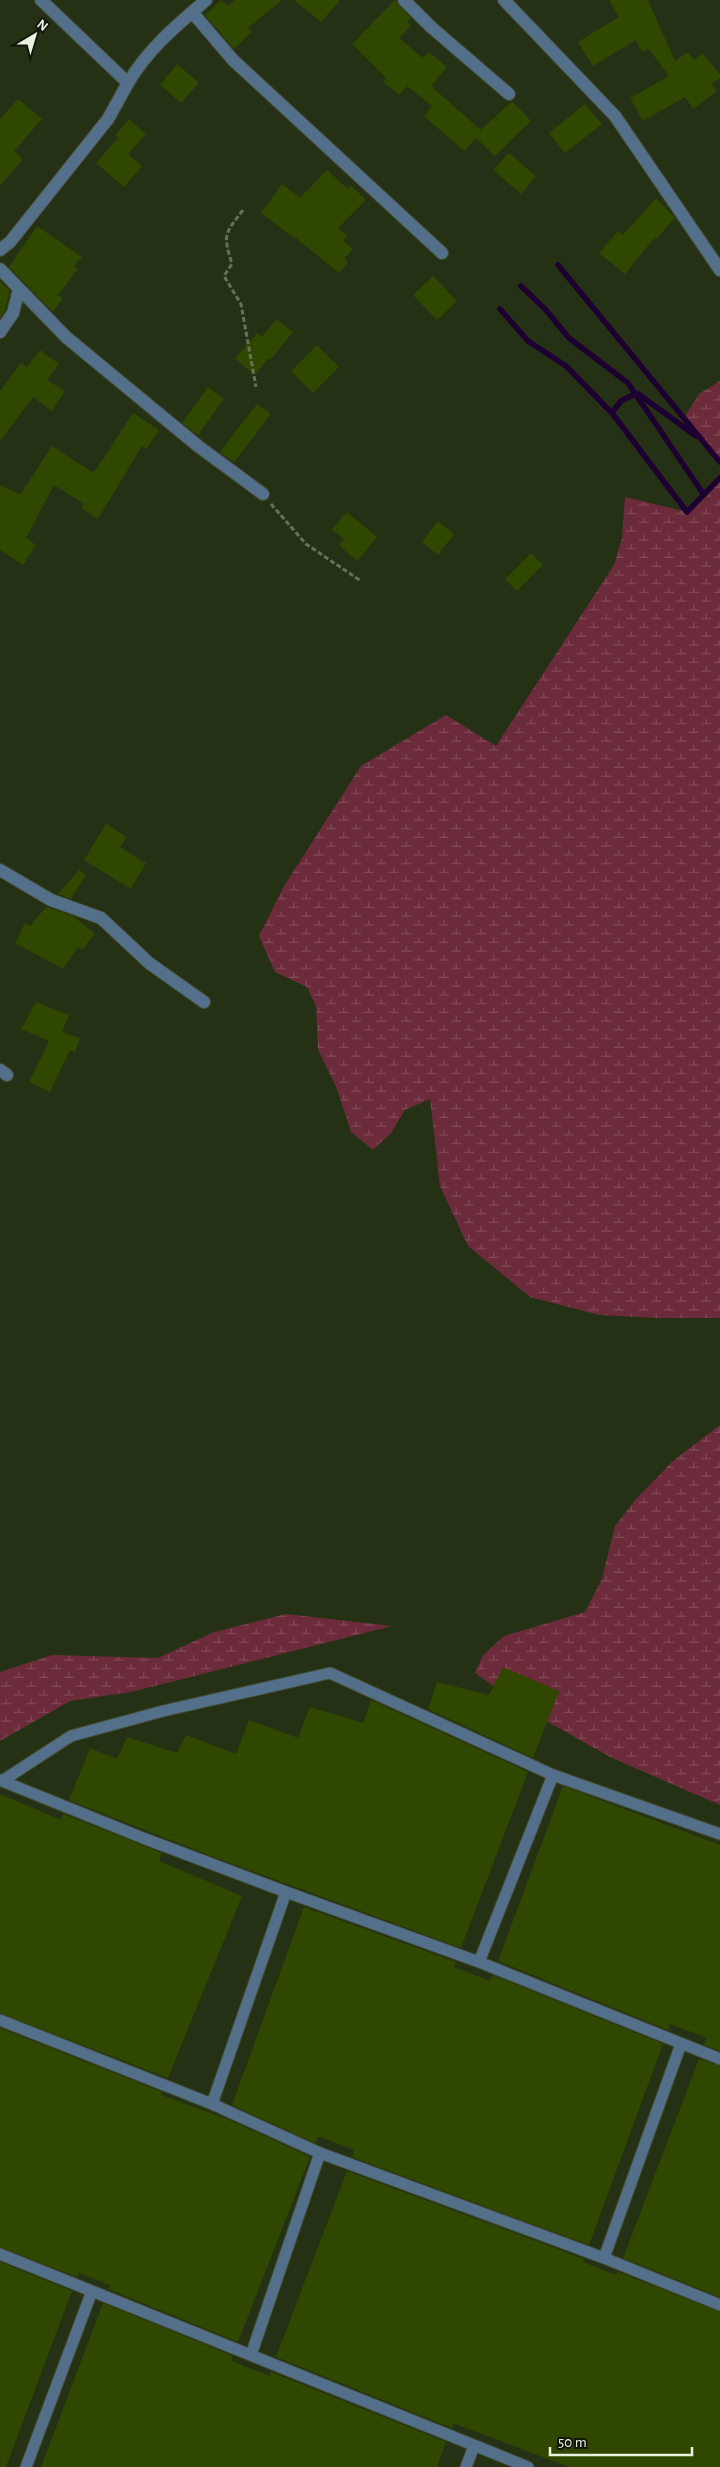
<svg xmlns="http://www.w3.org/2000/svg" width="720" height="2467" viewBox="0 0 720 2467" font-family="'Alegreya Sans',sans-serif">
	<defs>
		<pattern id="wetland-marsh" width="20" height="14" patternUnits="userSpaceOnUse" patternTransform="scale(1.25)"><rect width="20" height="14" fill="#6c2b3b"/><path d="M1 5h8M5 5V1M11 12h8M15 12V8" fill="none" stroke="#814a57"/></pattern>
	</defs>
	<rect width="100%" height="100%" fill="#253114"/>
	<!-- wetland -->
	<path fill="url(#wetland-marsh)" d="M 720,381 L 720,462 L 684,418 L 699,394 Z
		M 720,478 L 720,1318 L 658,1318 L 599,1315 L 530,1297 L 468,1246 L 440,1186 L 430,1099 L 405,1110 L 391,1133 L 373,1150 L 351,1132 L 337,1089 L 318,1049 L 316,1006 L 307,987 L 275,972 L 259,936 L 284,886 L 361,766 L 446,715 L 496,746 L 614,565 L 622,538 L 625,497 L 687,512 Z
		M 720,1425 L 720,1805 L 610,1757 L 529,1711 L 475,1673 L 483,1655 L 504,1636 L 585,1612 L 602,1579 L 615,1526 L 636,1499 L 674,1460 Z
		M 286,1614 L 392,1626 L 131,1692 L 70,1701 L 0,1741 L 0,1672 L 52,1655 L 158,1658 L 214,1632 Z"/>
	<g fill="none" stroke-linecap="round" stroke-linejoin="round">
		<!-- stream -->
		<path stroke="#1d0031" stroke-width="5.5" d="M 558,265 L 720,462
			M 521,286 L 546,310 L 569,338 L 628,383 L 704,495
			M 500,309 L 528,341 L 566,366 L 612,413 L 687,512 L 720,478
			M 612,413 L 621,401 L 637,393 L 696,436"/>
	</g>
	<!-- building -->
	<path fill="#304700" d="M 221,0 L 228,6 L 235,0 L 282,0 L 248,28 L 252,32 L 234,49 L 205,15 Z
		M 294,0 L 340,0 L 321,22 Z
		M 395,0 L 411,18 L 407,22 L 411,26 L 399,38 L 423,58 L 429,52 L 447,67 L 431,86 L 481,130 L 512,101 L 531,121 L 495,156 L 476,138 L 464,151 L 424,116 L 432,106 L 407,86 L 399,95 L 383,82 L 386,78 L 352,44 Z
		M 609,0 L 648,0 L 675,61 L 688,52 L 694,60 L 703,53 L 720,75 L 720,78 L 712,84 L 717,91 L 693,109 L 685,97 L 643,121 L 630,98 L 669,76 L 649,49 L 642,52 L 636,40 L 593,66 L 578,42 L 619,17 Z
		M 177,64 L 199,83 L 181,103 L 160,85 Z
		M 18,99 L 42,119 L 14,151 L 23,159 L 0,186 L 0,119 Z
		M 585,104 L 602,124 L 565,153 L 549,133 Z
		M 129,119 L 146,134 L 128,154 L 142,166 L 124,187 L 96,163 L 118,138 L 115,135 Z
		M 509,153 L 536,176 L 521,194 L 493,170 Z
		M 327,170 L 348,189 L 351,185 L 366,200 L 338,228 L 347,236 L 343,241 L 353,249 L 345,258 L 348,262 L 339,273 L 296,238 L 295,239 L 261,213 L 282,184 L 300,198 Z
		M 656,198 L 675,218 L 656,239 L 655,237 L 625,274 L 599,253 L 618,231 L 623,235 Z
		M 37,226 L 82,257 L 74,266 L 78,269 L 58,295 L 63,298 L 53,312 L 9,267 Z
		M 433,276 L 457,301 L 437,320 L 413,295 Z
		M 0,281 L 10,291 L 5,310 L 0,318 Z
		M 276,319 L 293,332 L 271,359 L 269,358 L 254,375 L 235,358 L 257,333 L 262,337 Z
		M 317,345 L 339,367 L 313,393 L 291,371 Z
		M 40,350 L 59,364 L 47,380 L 65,391 L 52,411 L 33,397 L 0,441 L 0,391 L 21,363 L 27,367 Z
		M 208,387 L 224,399 L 198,435 L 182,423 Z
		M 257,404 L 271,414 L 234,462 L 220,452 Z
		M 133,413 L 159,430 L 147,449 L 142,446 L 98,519 L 81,508 L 84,504 L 54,485 L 26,538 L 36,545 L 23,565 L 0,550 L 0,485 L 20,495 L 52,446 L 92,472 L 95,471 Z
		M 347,512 L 377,537 L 357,561 L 339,545 L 344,539 L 332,529 Z
		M 438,521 L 454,534 L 438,555 L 422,542 Z
		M 531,553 L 543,565 L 517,591 L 505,579 Z
		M 106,824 L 127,837 L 120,847 L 146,863 L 131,889 L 84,860 Z
		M 79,870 L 86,875 L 71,899 L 58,894 Z
		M 46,907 L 73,916 L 95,934 L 82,950 L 78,947 L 63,969 L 15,943 L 25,923 L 30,926 Z
		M 36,1002 L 69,1015 L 62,1032 L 80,1038 L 75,1052 L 70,1050 L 50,1092 L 29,1082 L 49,1041 L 21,1029 Z
		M 503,1667 L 559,1691 L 533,1758 L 428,1709 L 437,1682 L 489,1695 Z
		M 371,1700 L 528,1772 L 461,1948 L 211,1856 L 69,1800 L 90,1748 L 117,1759 L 127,1737 L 177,1753 L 186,1735 L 236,1754 L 249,1720 L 298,1738 L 310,1707 L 363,1723 Z
		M 563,1786 L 720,1845 L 720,2051 L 704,2045 L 707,2038 L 670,2024 L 668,2030 L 498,1961 Z
		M 0,1794 L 61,1820 L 63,1814 L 162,1853 L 159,1861 L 242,1896 L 168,2078 L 0,2013 Z
		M 304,1907 L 456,1962 L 454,1967 L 490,1981 L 492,1975 L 663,2044 L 589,2245 L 352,2157 L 354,2150 L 318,2136 L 315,2143 L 232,2105 Z
		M 0,2028 L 162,2092 L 161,2095 L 227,2119 L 310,2157 L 238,2342 L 108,2289 L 110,2285 L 79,2273 L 77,2277 L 0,2247 Z
		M 699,2059 L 720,2066 L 720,2297 L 623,2258 Z
		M 347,2171 L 584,2259 L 583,2262 L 616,2275 L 618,2272 L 720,2312 L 720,2467 L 569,2467 L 453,2423 L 452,2428 L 276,2357 Z
		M 0,2262 L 72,2291 L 6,2467 L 0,2467 Z
		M 103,2303 L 233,2356 L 231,2361 L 270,2376 L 271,2372 L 446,2442 L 437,2467 L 41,2467 Z"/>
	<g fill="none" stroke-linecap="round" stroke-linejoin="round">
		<defs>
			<path id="service" d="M 0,1780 L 2,1781 L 71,1736 L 163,1711 L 330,1673 L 553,1775
				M 2,1781 L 143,1838 L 286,1892
				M 479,1962 L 553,1775 L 720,1834
				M 0,2020 L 212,2104
				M 720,2059 L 479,1962 L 286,1892 L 212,2104 L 320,2153 L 604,2258 L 720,2305
				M 0,2254 L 528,2467
				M 604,2258 L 681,2044
				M 251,2355 L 320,2153
				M 26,2467 L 92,2291
				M 466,2467 L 474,2446"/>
			<path id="minor" d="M 404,0 L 431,27 L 509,94
				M 504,0 L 615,116 L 720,270
				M 192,12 L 233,60 L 442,253
				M 128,83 C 148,49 176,26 206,0
				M 0,250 L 10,242 L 108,119 L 128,83 L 41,0
				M 0,269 L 66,337 L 198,446 L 263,494
				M 0,332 L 13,313 L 19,289
				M 0,870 L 51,900 L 101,918 L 149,963 L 204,1002
				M 0,1070 L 7,1075"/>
		</defs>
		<!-- service casing -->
		<use href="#service" stroke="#414c31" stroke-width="13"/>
		<!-- minor casing -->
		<use href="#minor" stroke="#414c31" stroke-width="14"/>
		<!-- path -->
		<path stroke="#667157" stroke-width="3" stroke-dasharray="5 2.5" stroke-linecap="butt" d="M 243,210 C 224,235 223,234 232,264 L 224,276 L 241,304 L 256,387
			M 271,504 L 306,544 L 361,581"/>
		<!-- service -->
		<use href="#service" stroke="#536f8a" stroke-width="11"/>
		<!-- minor -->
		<use href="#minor" stroke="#536f8a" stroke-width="12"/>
	</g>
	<!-- north arrow -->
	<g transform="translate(35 35) rotate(38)" stroke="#11170a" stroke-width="4" paint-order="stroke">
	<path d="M0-4L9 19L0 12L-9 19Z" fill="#eaf2e0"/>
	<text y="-8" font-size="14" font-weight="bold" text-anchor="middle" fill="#eaf2e0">N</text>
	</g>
	<!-- scale -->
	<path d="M550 2447v8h142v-8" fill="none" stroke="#eaf2e0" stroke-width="2.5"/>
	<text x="558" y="2447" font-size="15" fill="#eaf2e0" stroke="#11170a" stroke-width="4" paint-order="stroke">50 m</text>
</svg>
